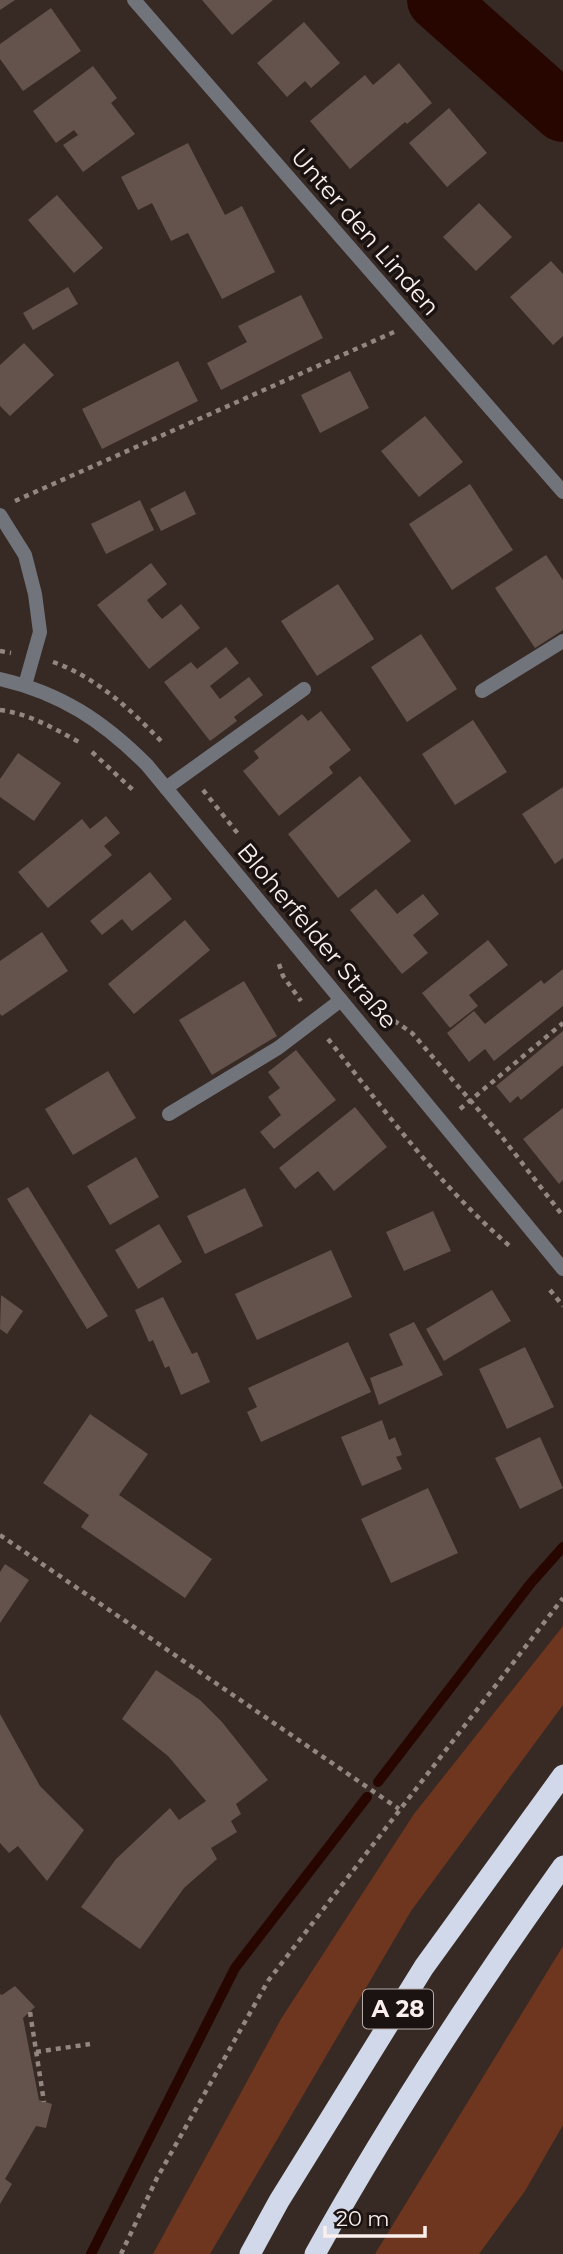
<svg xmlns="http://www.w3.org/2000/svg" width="563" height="2254" viewBox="0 0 563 2254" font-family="Montserrat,sans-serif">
	<rect width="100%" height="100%" fill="#372923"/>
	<!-- grass -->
	<path fill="#6f361f" d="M 563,1626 L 563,1705 L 411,1911 L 210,2254 L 153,2254 L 281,2019 L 414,1814 Z
		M 563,1946 L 563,2125 L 525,2191 L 479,2254 L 375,2254 Z"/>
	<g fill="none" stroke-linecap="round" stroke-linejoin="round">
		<!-- stream -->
		<path stroke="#280600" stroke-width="10" d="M 378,1782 L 531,1583 L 563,1547
			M 91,2254 L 235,1968 L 367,1797"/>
		<!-- river -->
		<path stroke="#280600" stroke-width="60" d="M 437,0 L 563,112"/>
	</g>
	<!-- building -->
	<path fill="#64534d" d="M 0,0 L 15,0 L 0,10 Z
		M 202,0 L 273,0 L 232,35 Z
		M 51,8 L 81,51 L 23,91 L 0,59 L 0,44 Z
		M 304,22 L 340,63 L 311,88 L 305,81 L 287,97 L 257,63 Z
		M 399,63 L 432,103 L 407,124 L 405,122 L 350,169 L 310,121 L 365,75 L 373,85 Z
		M 93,66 L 117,98 L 111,103 L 135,134 L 83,172 L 63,145 L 78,135 L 74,130 L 56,143 L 33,111 Z
		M 449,108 L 487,153 L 447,187 L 409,143 Z
		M 188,143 L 225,215 L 242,206 L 275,272 L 222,299 L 188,233 L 171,241 L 152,203 L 138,210 L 121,177 Z
		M 57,195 L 103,248 L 74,273 L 28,220 Z
		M 479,203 L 512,237 L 476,271 L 443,237 Z
		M 551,261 L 563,274 L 563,336 L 553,345 L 510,297 Z
		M 68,287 L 78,304 L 33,330 L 23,313 Z
		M 301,295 L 323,338 L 221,390 L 207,363 L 247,342 L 238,326 Z
		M 24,343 L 54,375 L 10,416 L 0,406 L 0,365 Z
		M 178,361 L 198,401 L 102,449 L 82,409 Z
		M 350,371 L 369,408 L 320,433 L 301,395 Z
		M 425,416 L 463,462 L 419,497 L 381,451 Z
		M 470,484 L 513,550 L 452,590 L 409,524 Z
		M 185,491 L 196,514 L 161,531 L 150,509 Z
		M 140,500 L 154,530 L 106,554 L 91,524 Z
		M 546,555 L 563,580 L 563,630 L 535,648 L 495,588 Z
		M 151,563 L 167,584 L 147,600 L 155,611 L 162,619 L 181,604 L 200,628 L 149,669 L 97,605 Z
		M 338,584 L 374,639 L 317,676 L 281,621 Z
		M 421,634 L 457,689 L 407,722 L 371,667 Z
		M 226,647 L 239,663 L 210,686 L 220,699 L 249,677 L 263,695 L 234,717 L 237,721 L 210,741 L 164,682 L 191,662 L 197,669 Z
		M 321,711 L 351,750 L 329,767 L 333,773 L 279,816 L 243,771 L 259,758 L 254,751 L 302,714 L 308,721 Z
		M 473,720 L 507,772 L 455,805 L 422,754 Z
		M 18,753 L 61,783 L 34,821 L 0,797 L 0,779 Z
		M 360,776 L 411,841 L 338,898 L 288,834 Z
		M 563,787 L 563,858 L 555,864 L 522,814 Z
		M 106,816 L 120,833 L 104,846 L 112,855 L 48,908 L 18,872 L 82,819 L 90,829 Z
		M 150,872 L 172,899 L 132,931 L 122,919 L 102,935 L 90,921 Z
		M 376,889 L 397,914 L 423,894 L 439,914 L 413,935 L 428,953 L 402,974 L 350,910 Z
		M 185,920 L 210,950 L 134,1014 L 108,984 Z
		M 42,932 L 68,971 L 2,1016 L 0,1014 L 0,961 Z
		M 488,940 L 508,965 L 469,995 L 478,1006 L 450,1028 L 422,993 Z
		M 563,969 L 563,1006 L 494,1061 L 485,1049 L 469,1062 L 447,1033 L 474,1011 L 485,1024 L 541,980 L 544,984 Z
		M 244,981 L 277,1036 L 212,1075 L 179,1020 Z
		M 563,1031 L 563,1065 L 521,1100 L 518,1096 L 510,1103 L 496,1086 Z
		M 296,1050 L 336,1100 L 274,1149 L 260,1132 L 281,1115 L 268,1097 L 280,1088 L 268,1072 Z
		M 108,1071 L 136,1118 L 73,1155 L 45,1109 Z
		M 355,1107 L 387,1147 L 334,1191 L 318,1171 L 295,1189 L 279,1168 Z
		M 563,1108 L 563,1180 L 559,1184 L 523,1139 Z
		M 136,1157 L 159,1197 L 110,1225 L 87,1186 Z
		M 28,1187 L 108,1316 L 87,1329 L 7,1199 Z
		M 245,1188 L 263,1226 L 205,1254 L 187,1216 Z
		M 433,1211 L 451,1251 L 404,1271 L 386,1232 Z
		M 159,1224 L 182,1262 L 138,1289 L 115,1250 Z
		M 331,1250 L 352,1297 L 257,1340 L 235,1294 Z
		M 492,1290 L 511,1321 L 444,1361 L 426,1329 Z
		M 1,1295 L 23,1311 L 7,1334 L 0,1329 Z
		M 163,1297 L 192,1354 L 197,1352 L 210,1382 L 181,1395 L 169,1366 L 165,1368 L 153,1340 L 149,1342 L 135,1310 Z
		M 414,1322 L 443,1375 L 379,1405 L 370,1378 L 403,1365 L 389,1334 Z
		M 348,1342 L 371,1392 L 261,1442 L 247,1412 L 257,1407 L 248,1388 Z
		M 525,1347 L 554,1407 L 507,1429 L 479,1369 Z
		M 90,1414 L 148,1454 L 119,1495 L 212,1559 L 185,1598 L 81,1527 L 89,1515 L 43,1483 Z
		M 382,1420 L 389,1440 L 395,1437 L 402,1455 L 396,1457 L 402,1469 L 362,1486 L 341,1437 Z
		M 540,1437 L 563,1488 L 520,1509 L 495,1458 Z
		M 428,1488 L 458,1553 L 391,1583 L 361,1519 Z
		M 5,1564 L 29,1580 L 0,1623 L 0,1572 Z
		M 156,1670 L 200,1700 L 222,1722 L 268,1780 L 236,1804 L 241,1814 L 231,1821 L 237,1832 L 211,1848 L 217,1859 L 184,1888 L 140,1949 L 81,1907 L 116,1859 L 170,1808 L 179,1820 L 206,1801 L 168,1756 L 122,1719 Z
		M 0,1714 L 40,1786 L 84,1830 L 47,1881 L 18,1846 L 9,1853 L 0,1843 Z
		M 15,1986 L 35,2007 L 23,2018 L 39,2100 L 52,2104 L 46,2128 L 36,2126 L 5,2179 L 12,2184 L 0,2204 L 0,1994 L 2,1995 Z"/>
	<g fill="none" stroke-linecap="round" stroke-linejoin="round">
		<!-- path -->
		<path stroke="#938681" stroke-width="4.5" stroke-dasharray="5 5" stroke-linecap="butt" d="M 15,501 L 394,332
			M 0,651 L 11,653
			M 53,662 C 96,677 130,709 161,741
			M 0,710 C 30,714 53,728 79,742
			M 92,752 L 134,791
			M 203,790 L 239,835
			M 279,964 L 283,976 L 301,1001
			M 386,1015 L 412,1033 L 502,1137 L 563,1216
			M 328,1039 C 386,1112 441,1188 512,1248
			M 460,1109 L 563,1023
			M 550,1290 L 563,1306
			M 0,1535 L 399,1809
			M 30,2012 L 44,2102
			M 36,2052 L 90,2044
			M 121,2254 L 157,2178 L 268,1981 L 563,1598"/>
		<!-- service -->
		<path stroke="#71747b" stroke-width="14" d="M 482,691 L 563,641
			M 166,788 L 304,689
			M 169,1114 L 278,1048 L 341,1000"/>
		<!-- minor -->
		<path stroke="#71747b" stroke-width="14" d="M 134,0 L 563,492
			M 0,515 L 25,555 L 35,594 L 40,632 L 25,685"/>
		<!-- tertiary -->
		<path stroke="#71747b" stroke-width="14" d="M 0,679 C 61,693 103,721 147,765 L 563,1269"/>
		<!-- motorway -->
		<path stroke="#d0d8e9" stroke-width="21" d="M 250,2254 L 279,2201 L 424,1967 L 563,1775
			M 315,2254 C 390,2119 474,1991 563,1866"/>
	</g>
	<g text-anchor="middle" stroke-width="7" stroke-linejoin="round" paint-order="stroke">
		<!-- shield labels -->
		<rect fill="#1a1311" stroke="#b7adaa" stroke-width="2" x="363" y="1989.5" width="70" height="39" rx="5"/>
		<g font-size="23" font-weight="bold" fill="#faefec">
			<text x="398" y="2017">A 28</text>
		</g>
		<!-- street labels -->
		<g font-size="24" fill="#faefec" stroke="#1a1311">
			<text transform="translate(365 232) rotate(49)" y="8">Unter den Linden</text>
			<text transform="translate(317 936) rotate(50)" y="8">Bloherfelder Straße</text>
		</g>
	</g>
	<!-- scale -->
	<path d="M325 2226v10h100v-10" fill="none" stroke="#faefec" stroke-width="3.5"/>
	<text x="336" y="2226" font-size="21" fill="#faefec" stroke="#1a1311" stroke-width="5" paint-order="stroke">20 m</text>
</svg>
